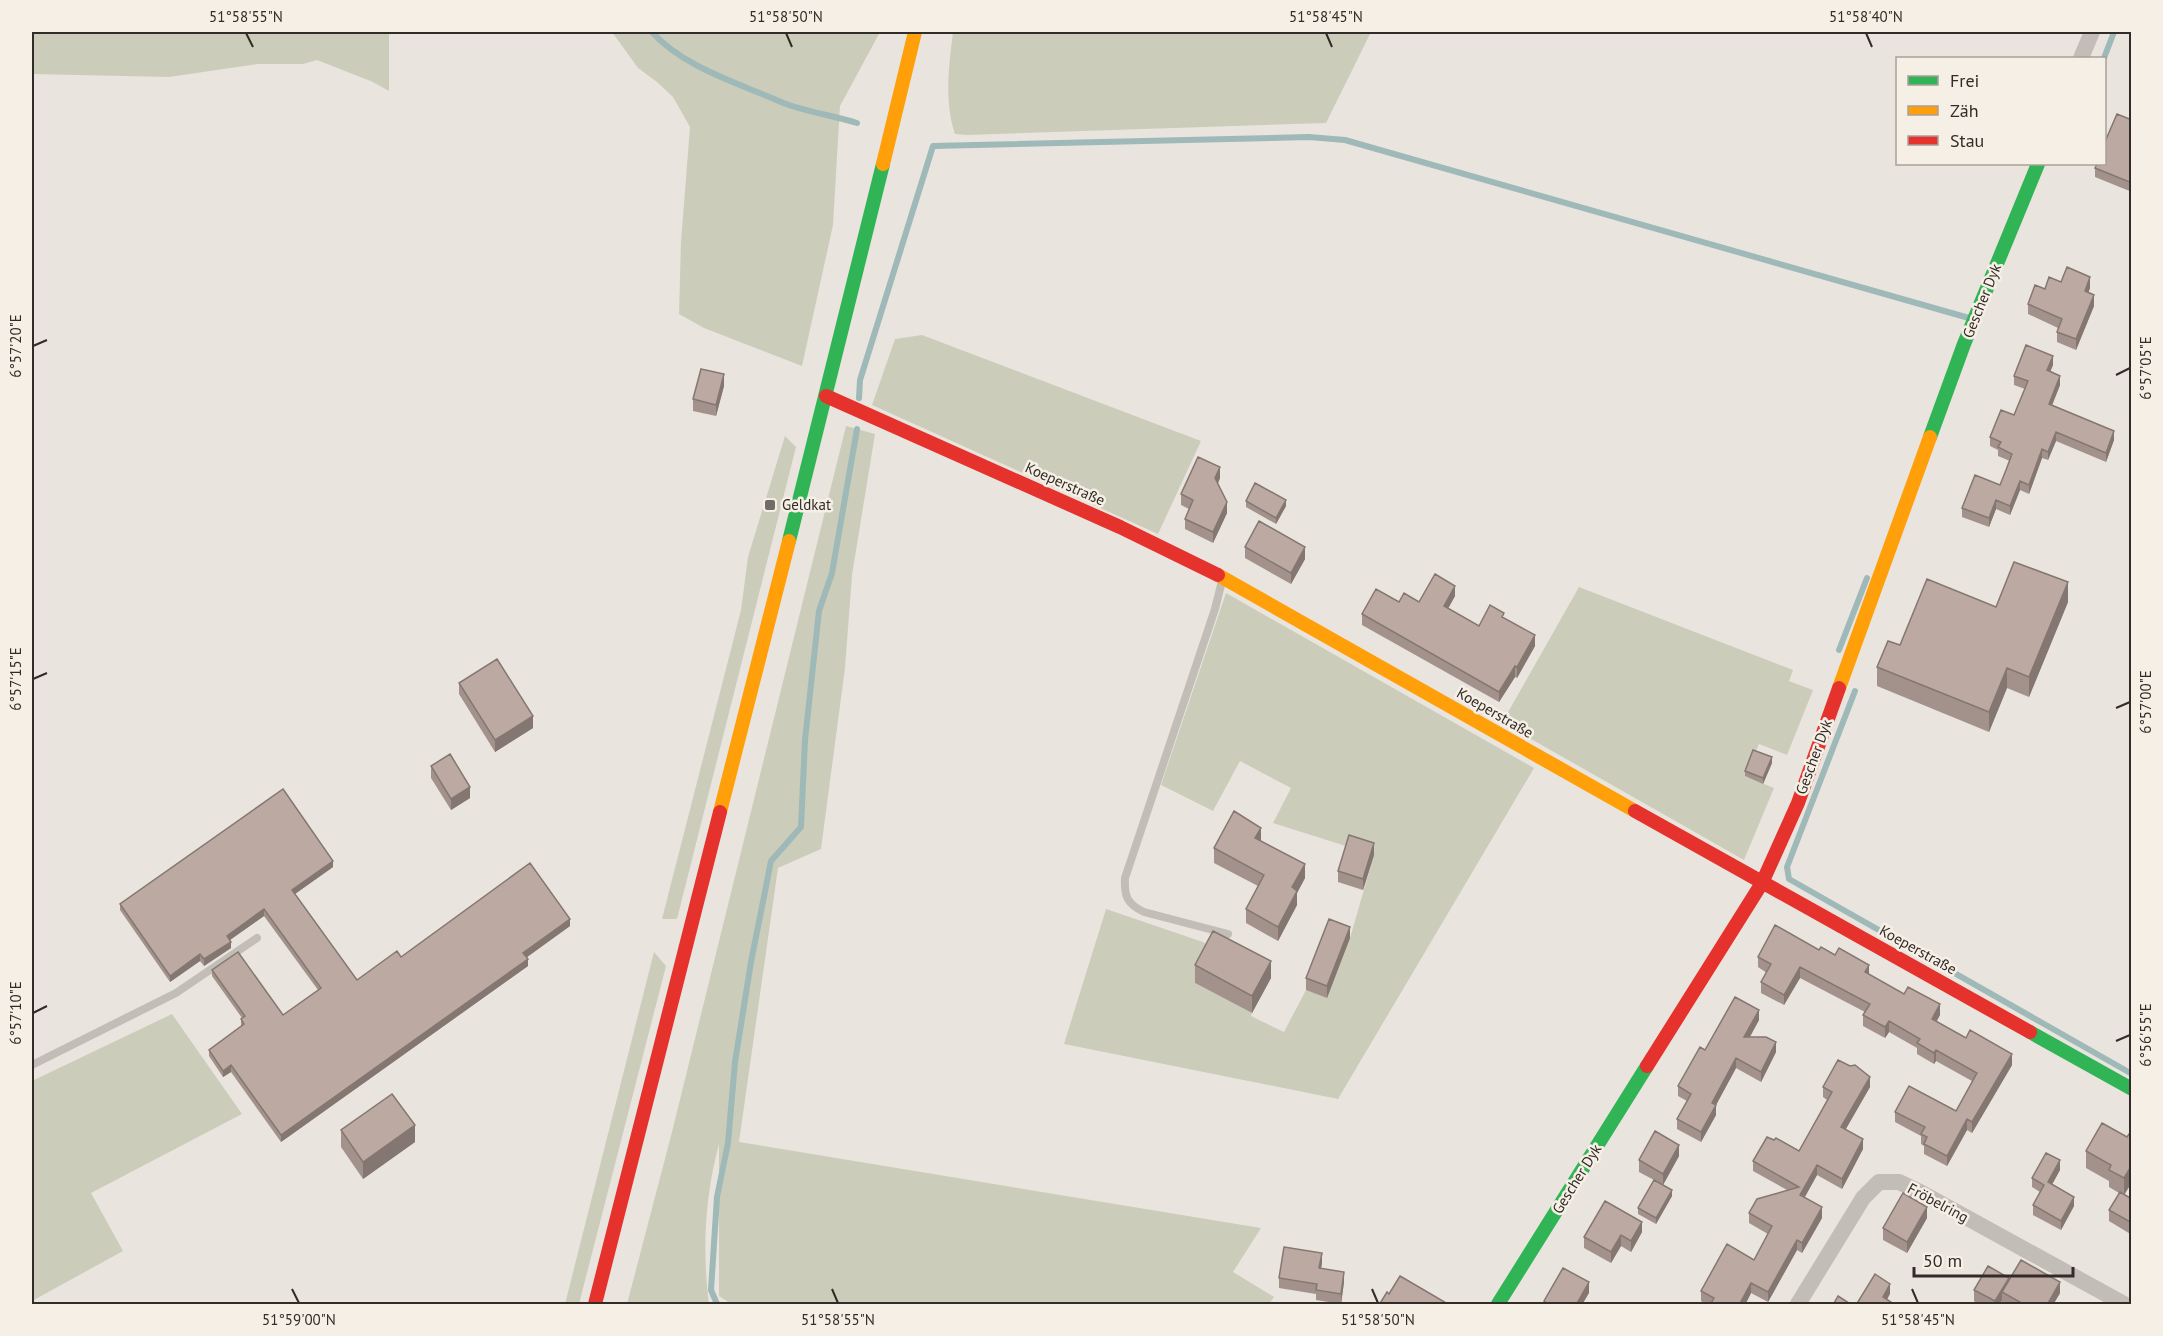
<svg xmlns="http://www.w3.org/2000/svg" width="2163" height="1336" viewBox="0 0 2163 1336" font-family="'PT Sans',sans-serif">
	<rect width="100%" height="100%" fill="#eae4de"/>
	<!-- green -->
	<path fill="#cbcdba" d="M 32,32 L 389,32 L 389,91 L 373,82 L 317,60 L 303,64 L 258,64 L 169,77 L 32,74 Z
		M 612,32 L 880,32 L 840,106 L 833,225 L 802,366 L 704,328 L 679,314 L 681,242 L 690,127 L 673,97 L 657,82 L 638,68 Z
		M 953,32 L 1371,32 L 1326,123 L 967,135 L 955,134 C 944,102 949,64 953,32 Z
		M 922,335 L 1201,441 L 1158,534 L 872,405 L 895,339 Z
		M 846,426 L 875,434 L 852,575 L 845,668 L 821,849 L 778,868 L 739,1142 L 1261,1228 L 1233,1272 L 1274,1297 L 1269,1304 L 731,1304 L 719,1296 L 719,1144 C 705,1195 702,1252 709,1304 L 627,1304 L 672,1132 Z
		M 785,436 L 796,447 L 677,919 L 662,919 L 741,610 L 748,557 Z
		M 1579,587 L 1793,670 L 1789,681 L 1813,690 L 1787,755 L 1759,744 L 1745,776 L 1774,788 L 1744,860 L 1510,727 L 1515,719 L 1507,714 Z
		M 1226,593 L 1534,768 L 1338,1099 L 1064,1044 L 1106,909 L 1203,942 L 1213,948 L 1195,983 L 1252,1013 L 1251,1016 L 1284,1032 L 1306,990 L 1327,997 L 1350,938 L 1374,855 L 1273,823 L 1291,788 L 1240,761 L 1213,811 L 1161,785 Z
		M 654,952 L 666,966 L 579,1304 L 565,1304 Z
		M 172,1014 L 242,1114 L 91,1193 L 123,1251 L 32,1301 L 32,1081 Z"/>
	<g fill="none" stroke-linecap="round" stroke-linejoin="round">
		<!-- stream -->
		<path stroke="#9eb9b8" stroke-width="6" d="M 652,32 C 683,67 738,83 781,102 C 805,112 832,115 857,123
			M 2104,58 L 2114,32
			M 859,398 L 860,380 L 933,146 L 1309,137 L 1345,140 L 1969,318
			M 1839,650 L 1867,578
			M 1855,691 L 1787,867 L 1789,879 L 2132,1074
			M 717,1304 L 711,1290 L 717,1197 L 728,1143 L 735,1062 L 751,962 L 771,861 L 801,827 L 805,740 L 819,611 L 832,573 L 857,429"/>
		<!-- lane -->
		<path stroke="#c3bdb8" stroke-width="8" d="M 1222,581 L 1215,609 L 1125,878 C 1124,896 1127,904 1144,912 L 1228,934
			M 32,1065 L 176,993 L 257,938"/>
		<!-- street -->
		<path stroke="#c3bdb8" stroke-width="16" d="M 2081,58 L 2092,32
			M 1798,1304 L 1863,1198 L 1879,1182 L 1899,1182 L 1922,1193 L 2124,1304"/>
		<!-- fast -->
		<path stroke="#30b455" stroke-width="14" d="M 1930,437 L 1964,344 L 2038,164
			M 789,541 L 883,164
			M 2030,1032 L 2132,1089
			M 1498,1304 L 1647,1066"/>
		<!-- slow -->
		<path stroke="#ff9f0a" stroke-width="14" d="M 883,164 L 915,32
			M 1218,575 L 1635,811
			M 1839,688 L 1930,437
			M 720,812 L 789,541"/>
		<!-- jam -->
		<path stroke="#e5322d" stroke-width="14" d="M 826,396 L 1120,527 L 1218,575
			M 1635,811 L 2030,1032
			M 1647,1066 L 1762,883 L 1798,803 L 1839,688
			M 595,1304 L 720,812"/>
	</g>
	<!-- wall -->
	<path fill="#a2928b" d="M 2132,120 L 2132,192 L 2095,177 L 2095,168 Z
		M 2061,282 L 2090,288 L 2088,293 L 2094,306 L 2076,350 L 2057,342 L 2057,332 L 2058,328 L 2028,314 L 2028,304 L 2045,289 Z
		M 2053,365 L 2050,372 L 2060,385 L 2052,405 L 2114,440 L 2106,462 L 2056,441 L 2048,460 L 2042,458 L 2029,494 L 2020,490 L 2010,515 L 1996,509 L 1989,527 L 1962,517 L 1962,508 L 2000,485 L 2010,461 L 1998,456 L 1998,450 L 1990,446 L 1990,437 L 2014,415 L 2025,389 L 2014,385 L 2014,376 Z
		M 724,386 L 716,416 L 693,411 L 693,399 Z
		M 1220,478 L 1218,484 L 1227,513 L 1213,543 L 1185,529 L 1185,519 L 1189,509 L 1181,505 L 1181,494 Z
		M 1246,501 L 1286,506 L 1276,524 L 1246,507 Z
		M 1245,547 L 1305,559 L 1291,584 L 1245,558 Z
		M 1455,596 L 1448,608 L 1479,626 L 1504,618 L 1535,646 L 1517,678 L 1515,677 L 1499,702 L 1362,625 L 1362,614 L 1399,602 L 1419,602 Z
		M 2068,602 L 2029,697 L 2007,688 L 1989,732 L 1877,686 L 1877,667 L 1900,645 L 1996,607 Z
		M 459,683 L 533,728 L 495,752 L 459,694 Z
		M 1772,763 L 1763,784 L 1745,776 L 1745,771 Z
		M 431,766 L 470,798 L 451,810 L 431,778 Z
		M 1261,841 L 1305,878 L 1297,893 L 1297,905 L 1278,941 L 1246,923 L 1246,909 L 1258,886 L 1214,863 L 1214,848 Z
		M 1374,855 L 1363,890 L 1338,882 L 1338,871 Z
		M 333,867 L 295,894 L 357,980 L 401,957 L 570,926 L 527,957 L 528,966 L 281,1142 L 231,1072 L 223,1077 L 209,1056 L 209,1050 L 241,1026 L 241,1019 L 242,1018 L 212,976 L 212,970 L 283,1015 L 318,990 L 264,916 L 230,940 L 231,948 L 204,966 L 200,961 L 170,982 L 120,910 L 120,904 Z
		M 1350,938 L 1327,998 L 1306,990 L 1306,978 Z
		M 1819,950 L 1869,975 L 1940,1015 L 1936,1022 L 2012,1065 L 1972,1133 L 1967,1130 L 1947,1166 L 1924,1154 L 1924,1146 L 1921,1144 L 1921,1136 L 1895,1122 L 1895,1112 L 1956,1111 L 1972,1081 L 1936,1061 L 1934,1064 L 1917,1054 L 1917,1048 L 1889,1032 L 1885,1038 L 1863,1026 L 1863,1015 L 1865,1012 L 1800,978 L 1784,1005 L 1761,993 L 1761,982 L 1767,973 L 1758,967 L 1758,957 Z
		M 1195,965 L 1271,978 L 1252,1013 L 1195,983 Z
		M 1759,1020 L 1750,1037 L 1776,1052 L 1761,1082 L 1736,1068 L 1716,1105 L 1716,1115 L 1701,1142 L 1677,1129 L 1677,1119 L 1687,1101 L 1678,1096 L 1678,1086 L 1705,1050 Z
		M 1823,1087 L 1870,1087 L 1846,1129 L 1863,1149 L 1842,1189 L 1817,1175 L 1804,1198 L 1822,1218 L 1802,1253 L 1797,1250 L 1768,1302 L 1751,1293 L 1745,1305 L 1707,1305 L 1701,1301 L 1701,1291 L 1754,1260 L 1768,1234 L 1749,1223 L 1749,1213 L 1787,1190 L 1753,1171 L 1753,1161 L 1774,1140 L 1799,1151 L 1827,1100 L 1823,1097 Z
		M 2102,1123 L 2132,1182 L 2124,1195 L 2132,1199 L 2132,1235 L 2109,1221 L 2109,1210 L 2119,1193 L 2109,1187 L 2109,1181 L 2086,1168 L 2086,1151 Z
		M 341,1130 L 415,1142 L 363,1179 L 341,1147 Z
		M 1679,1156 L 1663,1185 L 1672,1196 L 1656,1224 L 1638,1214 L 1638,1208 L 1654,1180 L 1639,1172 L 1639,1160 Z
		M 2060,1170 L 2052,1184 L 2074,1206 L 2061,1230 L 2033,1215 L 2033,1205 L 2040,1192 L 2032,1187 L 2032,1178 Z
		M 1927,1218 L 1907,1253 L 1883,1240 L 1883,1228 Z
		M 1642,1232 L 1631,1252 L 1621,1246 L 1611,1263 L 1584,1248 L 1584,1237 Z
		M 1322,1263 L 1321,1269 L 1344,1282 L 1341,1304 L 1316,1300 L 1316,1294 L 1279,1288 L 1279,1278 Z
		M 2009,1281 L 2060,1293 L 2053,1305 L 2004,1305 L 2002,1304 L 2002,1300 L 2000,1305 L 1979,1305 L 1974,1301 L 1974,1290 Z"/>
	<!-- shaded-wall -->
	<path fill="#847771" d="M 2090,277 L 2090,288 L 2085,302 L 2085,291 Z
		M 2094,295 L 2094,306 L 2076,350 L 2076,339 Z
		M 2053,356 L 2053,365 L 2047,379 L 2047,370 Z
		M 724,374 L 724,386 L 716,416 L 716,405 Z
		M 2060,376 L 2060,385 L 2049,413 L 2049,404 Z
		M 2114,431 L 2114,440 L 2106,462 L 2106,453 Z
		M 2056,432 L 2056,441 L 2048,460 L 2048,452 Z
		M 2042,449 L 2042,458 L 2029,494 L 2029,485 Z
		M 1220,467 L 1220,478 L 1215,489 L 1215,478 Z
		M 2020,481 L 2020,490 L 2010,515 L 2010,506 Z
		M 1286,500 L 1286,506 L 1276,524 L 1276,518 Z
		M 1996,500 L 1996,509 L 1989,527 L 1989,518 Z
		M 1227,502 L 1227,513 L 1213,543 L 1213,532 Z
		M 1305,547 L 1305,559 L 1291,584 L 1291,573 Z
		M 2068,582 L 2068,602 L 2029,697 L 2029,677 Z
		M 1455,586 L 1455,596 L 1444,616 L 1444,606 Z
		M 1535,635 L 1535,646 L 1517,678 L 1517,667 Z
		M 1515,666 L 1515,677 L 1499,702 L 1499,692 Z
		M 2007,668 L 2007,688 L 1989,732 L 1989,712 Z
		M 533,716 L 533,728 L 495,752 L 495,740 Z
		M 1772,757 L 1772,763 L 1763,784 L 1763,778 Z
		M 470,787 L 470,798 L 451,810 L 451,799 Z
		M 1261,828 L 1261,842 L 1255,838 Z
		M 1374,843 L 1374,855 L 1363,890 L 1363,879 Z
		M 333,861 L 333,867 L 292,896 L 292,890 Z
		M 1305,864 L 1305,878 L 1297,893 L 1297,905 L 1278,941 L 1278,927 L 1292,887 Z
		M 264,909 L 264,916 L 227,942 L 227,936 Z
		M 570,919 L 570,926 L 523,960 L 523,953 Z
		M 1350,927 L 1350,938 L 1327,998 L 1327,986 Z
		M 231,942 L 231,948 L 204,966 L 204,959 Z
		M 200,954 L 200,961 L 170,982 L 170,976 Z
		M 528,959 L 528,966 L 281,1142 L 281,1135 Z
		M 1271,961 L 1271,978 L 1252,1013 L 1252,996 Z
		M 1869,965 L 1869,975 L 1865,972 Z
		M 1800,967 L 1800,978 L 1784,1005 L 1784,995 Z
		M 1940,1004 L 1940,1015 L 1932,1030 L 1932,1019 Z
		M 1759,1010 L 1759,1020 L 1744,1047 L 1744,1037 Z
		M 1889,1021 L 1889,1032 L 1885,1038 L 1885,1027 Z
		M 1776,1042 L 1776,1052 L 1761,1082 L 1761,1072 Z
		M 1936,1050 L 1936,1061 L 1934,1064 L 1934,1053 Z
		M 2012,1054 L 2012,1065 L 1972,1133 L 1972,1122 Z
		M 1736,1058 L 1736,1068 L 1716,1105 L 1716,1115 L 1701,1142 L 1701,1132 L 1712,1103 Z
		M 231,1065 L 231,1072 L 223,1077 L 223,1071 Z
		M 1870,1077 L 1870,1087 L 1841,1137 L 1841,1127 Z
		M 1967,1119 L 1967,1130 L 1947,1166 L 1947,1156 Z
		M 415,1125 L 415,1142 L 363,1179 L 363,1162 Z
		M 1863,1139 L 1863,1149 L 1842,1189 L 1842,1179 Z
		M 1679,1145 L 1679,1156 L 1663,1185 L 1663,1174 Z
		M 2060,1160 L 2060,1170 L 2048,1192 L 2048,1182 Z
		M 1817,1165 L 1817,1175 L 1800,1206 L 1800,1195 Z
		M 2132,1165 L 2132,1182 L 2124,1195 L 2124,1178 Z
		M 1672,1190 L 1672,1196 L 1656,1224 L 1656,1218 Z
		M 2074,1197 L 2074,1206 L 2061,1230 L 2061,1221 Z
		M 1822,1207 L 1822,1218 L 1802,1253 L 1802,1243 Z
		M 1927,1207 L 1927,1218 L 1907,1253 L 1907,1242 Z
		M 1642,1222 L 1642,1232 L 1631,1252 L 1631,1241 Z
		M 1621,1235 L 1621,1246 L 1611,1263 L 1611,1252 Z
		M 1797,1240 L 1797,1250 L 1768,1302 L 1768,1292 Z
		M 1322,1253 L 1322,1263 L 1319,1278 L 1319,1268 Z
		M 1344,1272 L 1344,1282 L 1341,1304 L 1341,1294 Z
		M 2009,1278 L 2009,1289 L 2002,1292 L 2002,1300 L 2000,1305 L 1995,1305 L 1995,1301 Z
		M 1589,1282 L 1589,1293 L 1582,1305 L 1576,1305 Z
		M 2060,1282 L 2060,1293 L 2053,1305 L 2047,1305 Z
		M 1751,1283 L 1751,1293 L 1745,1305 L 1739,1305 Z
		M 1890,1284 L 1890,1294 L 1884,1305 L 1883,1297 Z"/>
	<!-- building -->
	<path fill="#bcaaa2" stroke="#847771" stroke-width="1.5" d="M 2117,114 L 2132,120 L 2132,183 L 2095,168 L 2097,164 L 2104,164 L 2104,144 Z
		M 2067,267 L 2090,277 L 2085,291 L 2094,295 L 2076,339 L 2057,332 L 2062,319 L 2028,304 L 2035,285 L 2045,289 L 2049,277 L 2061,282 Z
		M 2026,345 L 2053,356 L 2047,370 L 2060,376 L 2049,404 L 2114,431 L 2106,453 L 2056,432 L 2048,452 L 2042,449 L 2029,485 L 2020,481 L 2010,506 L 1996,500 L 1989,518 L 1962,508 L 1975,475 L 2000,485 L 2006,470 L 2012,454 L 1998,447 L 2001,442 L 1990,437 L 2001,410 L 2014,415 L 2028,381 L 2014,376 Z
		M 701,369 L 724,374 L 716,405 L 693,399 Z
		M 1198,457 L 1220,467 L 1215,478 L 1227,502 L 1213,532 L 1185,519 L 1193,500 L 1181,494 Z
		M 1255,483 L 1286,500 L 1276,518 L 1246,501 Z
		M 1259,521 L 1305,547 L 1291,573 L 1245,547 Z
		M 2014,562 L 2068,582 L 2029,677 L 2007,668 L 1989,712 L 1877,667 L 1888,641 L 1900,645 L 1927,579 L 1996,607 Z
		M 1435,574 L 1455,586 L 1444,606 L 1479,626 L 1490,605 L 1504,613 L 1502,617 L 1535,635 L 1517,667 L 1515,666 L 1499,692 L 1362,614 L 1376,589 L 1399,602 L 1404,593 L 1419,602 Z
		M 497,659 L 533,716 L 495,740 L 459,683 Z
		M 1753,750 L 1772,757 L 1763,778 L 1745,771 Z
		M 450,754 L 470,787 L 451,799 L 431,766 Z
		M 283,789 L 333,861 L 292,890 L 357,980 L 397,951 L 401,957 L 530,863 L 570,919 L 523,953 L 528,959 L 281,1135 L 231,1065 L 223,1071 L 209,1050 L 244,1024 L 241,1019 L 245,1016 L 212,970 L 238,952 L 283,1015 L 321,988 L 264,909 L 227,936 L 231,942 L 204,959 L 200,954 L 170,976 L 120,904 Z
		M 1234,811 L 1261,828 L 1255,838 L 1305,864 L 1292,887 L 1297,891 L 1278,927 L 1246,909 L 1264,875 L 1214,848 Z
		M 1349,835 L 1374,843 L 1363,879 L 1338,871 Z
		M 1329,919 L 1350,927 L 1327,986 L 1306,978 Z
		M 1775,925 L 1819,950 L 1821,947 L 1835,955 L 1839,948 L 1869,965 L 1865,972 L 1904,994 L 1908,987 L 1940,1004 L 1932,1019 L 1966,1038 L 1970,1030 L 2012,1054 L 1972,1122 L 1967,1119 L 1947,1156 L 1924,1144 L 1927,1137 L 1921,1134 L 1925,1127 L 1895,1112 L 1909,1086 L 1956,1111 L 1977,1073 L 1936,1050 L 1934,1053 L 1917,1043 L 1920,1039 L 1889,1021 L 1885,1027 L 1863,1015 L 1870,1004 L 1800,967 L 1784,995 L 1761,982 L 1771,964 L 1758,957 Z
		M 1213,931 L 1271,961 L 1252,996 L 1195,965 Z
		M 1735,997 L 1759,1010 L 1744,1037 L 1766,1037 L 1776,1042 L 1761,1072 L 1736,1058 L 1712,1103 L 1716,1105 L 1701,1132 L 1677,1119 L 1691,1094 L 1678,1086 L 1700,1047 L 1705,1050 Z
		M 1838,1060 L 1850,1066 L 1855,1065 L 1870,1077 L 1841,1127 L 1863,1139 L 1842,1179 L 1817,1165 L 1800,1195 L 1822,1207 L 1802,1243 L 1797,1240 L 1768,1292 L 1751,1283 L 1739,1305 L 1710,1305 L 1714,1298 L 1701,1291 L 1727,1244 L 1754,1260 L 1772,1226 L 1749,1213 L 1757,1199 L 1799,1187 L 1753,1161 L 1767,1137 L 1774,1140 L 1776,1138 L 1799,1151 L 1832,1092 L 1823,1087 Z
		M 392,1094 L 415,1125 L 363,1162 L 341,1130 Z
		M 2102,1123 L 2127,1137 L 2132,1130 L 2132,1165 L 2124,1178 L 2109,1170 L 2111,1165 L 2086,1151 Z
		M 1655,1131 L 1679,1145 L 1663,1174 L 1639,1160 Z
		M 2046,1153 L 2060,1160 L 2048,1182 L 2074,1197 L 2061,1221 L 2033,1205 L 2044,1185 L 2032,1178 Z
		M 1654,1180 L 1672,1190 L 1656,1218 L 1638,1208 Z
		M 2120,1192 L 2132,1199 L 2132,1223 L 2109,1210 Z
		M 1903,1193 L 1927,1207 L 1907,1242 L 1883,1228 Z
		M 1605,1201 L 1642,1222 L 1631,1241 L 1621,1235 L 1611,1252 L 1584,1237 Z
		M 1284,1247 L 1322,1253 L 1319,1268 L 1344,1272 L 1341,1294 L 1316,1290 L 1317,1284 L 1279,1278 Z
		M 2021,1260 L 2060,1282 L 2047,1305 L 2025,1305 L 2002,1292 Z
		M 1988,1266 L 2009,1278 L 1995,1301 L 1974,1290 Z
		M 1563,1268 L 1589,1282 L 1576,1305 L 1550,1305 L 1544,1301 Z
		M 1875,1274 L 1890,1284 L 1883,1297 L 1891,1302 L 1890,1305 L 1856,1305 Z
		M 1400,1276 L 1448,1304 L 1379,1305 L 1387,1292 L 1389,1294 Z
		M 1838,1296 L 1852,1305 L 1833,1305 Z"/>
	<!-- ticks -->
	<path fill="none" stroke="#322b27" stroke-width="2" d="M 246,33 L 253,47M 786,33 L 792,47M 1326,33 L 1332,47M 1866,33 L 1872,47M 33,346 L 47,340M 2116,375 L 2130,368M 33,679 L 47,673M 2116,708 L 2130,702M 33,1013 L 47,1006M 2116,1041 L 2130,1035M 292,1289 L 299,1303M 832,1289 L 838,1303M 1372,1289 L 1378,1303M 1912,1289 L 1918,1303"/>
	<!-- markers -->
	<rect fill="#726c67" stroke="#f6efe6" stroke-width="2" x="764" y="499" width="12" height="12" rx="3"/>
	<g text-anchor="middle" stroke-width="5" stroke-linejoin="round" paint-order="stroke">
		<!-- street labels -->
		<g font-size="15" fill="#322b27" stroke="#f6efe6">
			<text transform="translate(1982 301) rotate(-68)" y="5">Gescher Dyk</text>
			<text transform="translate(1065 484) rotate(24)" y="5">Koeperstraße</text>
			<text transform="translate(1495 713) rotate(30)" y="5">Koeperstraße</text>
			<text transform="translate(1814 757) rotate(-70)" y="5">Gescher Dyk</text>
			<text transform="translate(1918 950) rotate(29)" y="5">Koeperstraße</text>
			<text transform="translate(1577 1179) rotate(-58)" y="5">Gescher Dyk</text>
			<text transform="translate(1938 1203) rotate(28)" y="5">Fröbelring</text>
		</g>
		<!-- poi labels -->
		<g font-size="15" fill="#322b27" stroke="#f6efe6" text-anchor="start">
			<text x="782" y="510">Geldkat</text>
		</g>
	</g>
	<!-- border -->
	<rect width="2163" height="1336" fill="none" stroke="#f6efe6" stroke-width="66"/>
	<!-- legend -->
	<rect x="1896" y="57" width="210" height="108" fill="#f6efe6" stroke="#a8a19a" stroke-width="1.5"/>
	<rect x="1908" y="76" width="30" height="9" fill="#30b455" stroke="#a8a19a" stroke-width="1.5"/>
	<text x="1950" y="87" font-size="18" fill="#322b27">Frei</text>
	<rect x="1908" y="106" width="30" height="9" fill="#ff9f0a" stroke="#a8a19a" stroke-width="1.5"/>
	<text x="1950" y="117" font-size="18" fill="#322b27">Zäh</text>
	<rect x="1908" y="136" width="30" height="9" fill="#e5322d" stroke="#a8a19a" stroke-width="1.5"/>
	<text x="1950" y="147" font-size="18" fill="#322b27">Stau</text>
	<!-- scale -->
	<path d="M1914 1267v9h159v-9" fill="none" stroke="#322b27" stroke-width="3"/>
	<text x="1923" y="1267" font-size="18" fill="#322b27" stroke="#f6efe6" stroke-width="4.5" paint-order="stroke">50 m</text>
	<rect x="33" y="33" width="2097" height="1270" fill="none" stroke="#322b27" stroke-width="2"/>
	<g font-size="15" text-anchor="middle" fill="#322b27">
		<text x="246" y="22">51°58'55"N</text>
		<text x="786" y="22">51°58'50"N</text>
		<text x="1326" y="22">51°58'45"N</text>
		<text x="1866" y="22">51°58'40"N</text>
		<text transform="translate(16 346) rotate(-90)" y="5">6°57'20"E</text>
		<text transform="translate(2146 368) rotate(-90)" y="5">6°57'05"E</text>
		<text transform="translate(16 679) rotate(-90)" y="5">6°57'15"E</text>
		<text transform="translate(2146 702) rotate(-90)" y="5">6°57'00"E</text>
		<text transform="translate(16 1013) rotate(-90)" y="5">6°57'10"E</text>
		<text transform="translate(2146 1035) rotate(-90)" y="5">6°56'55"E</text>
		<text x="299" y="1325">51°59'00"N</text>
		<text x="838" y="1325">51°58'55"N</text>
		<text x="1378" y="1325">51°58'50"N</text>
		<text x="1918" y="1325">51°58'45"N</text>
	</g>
</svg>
